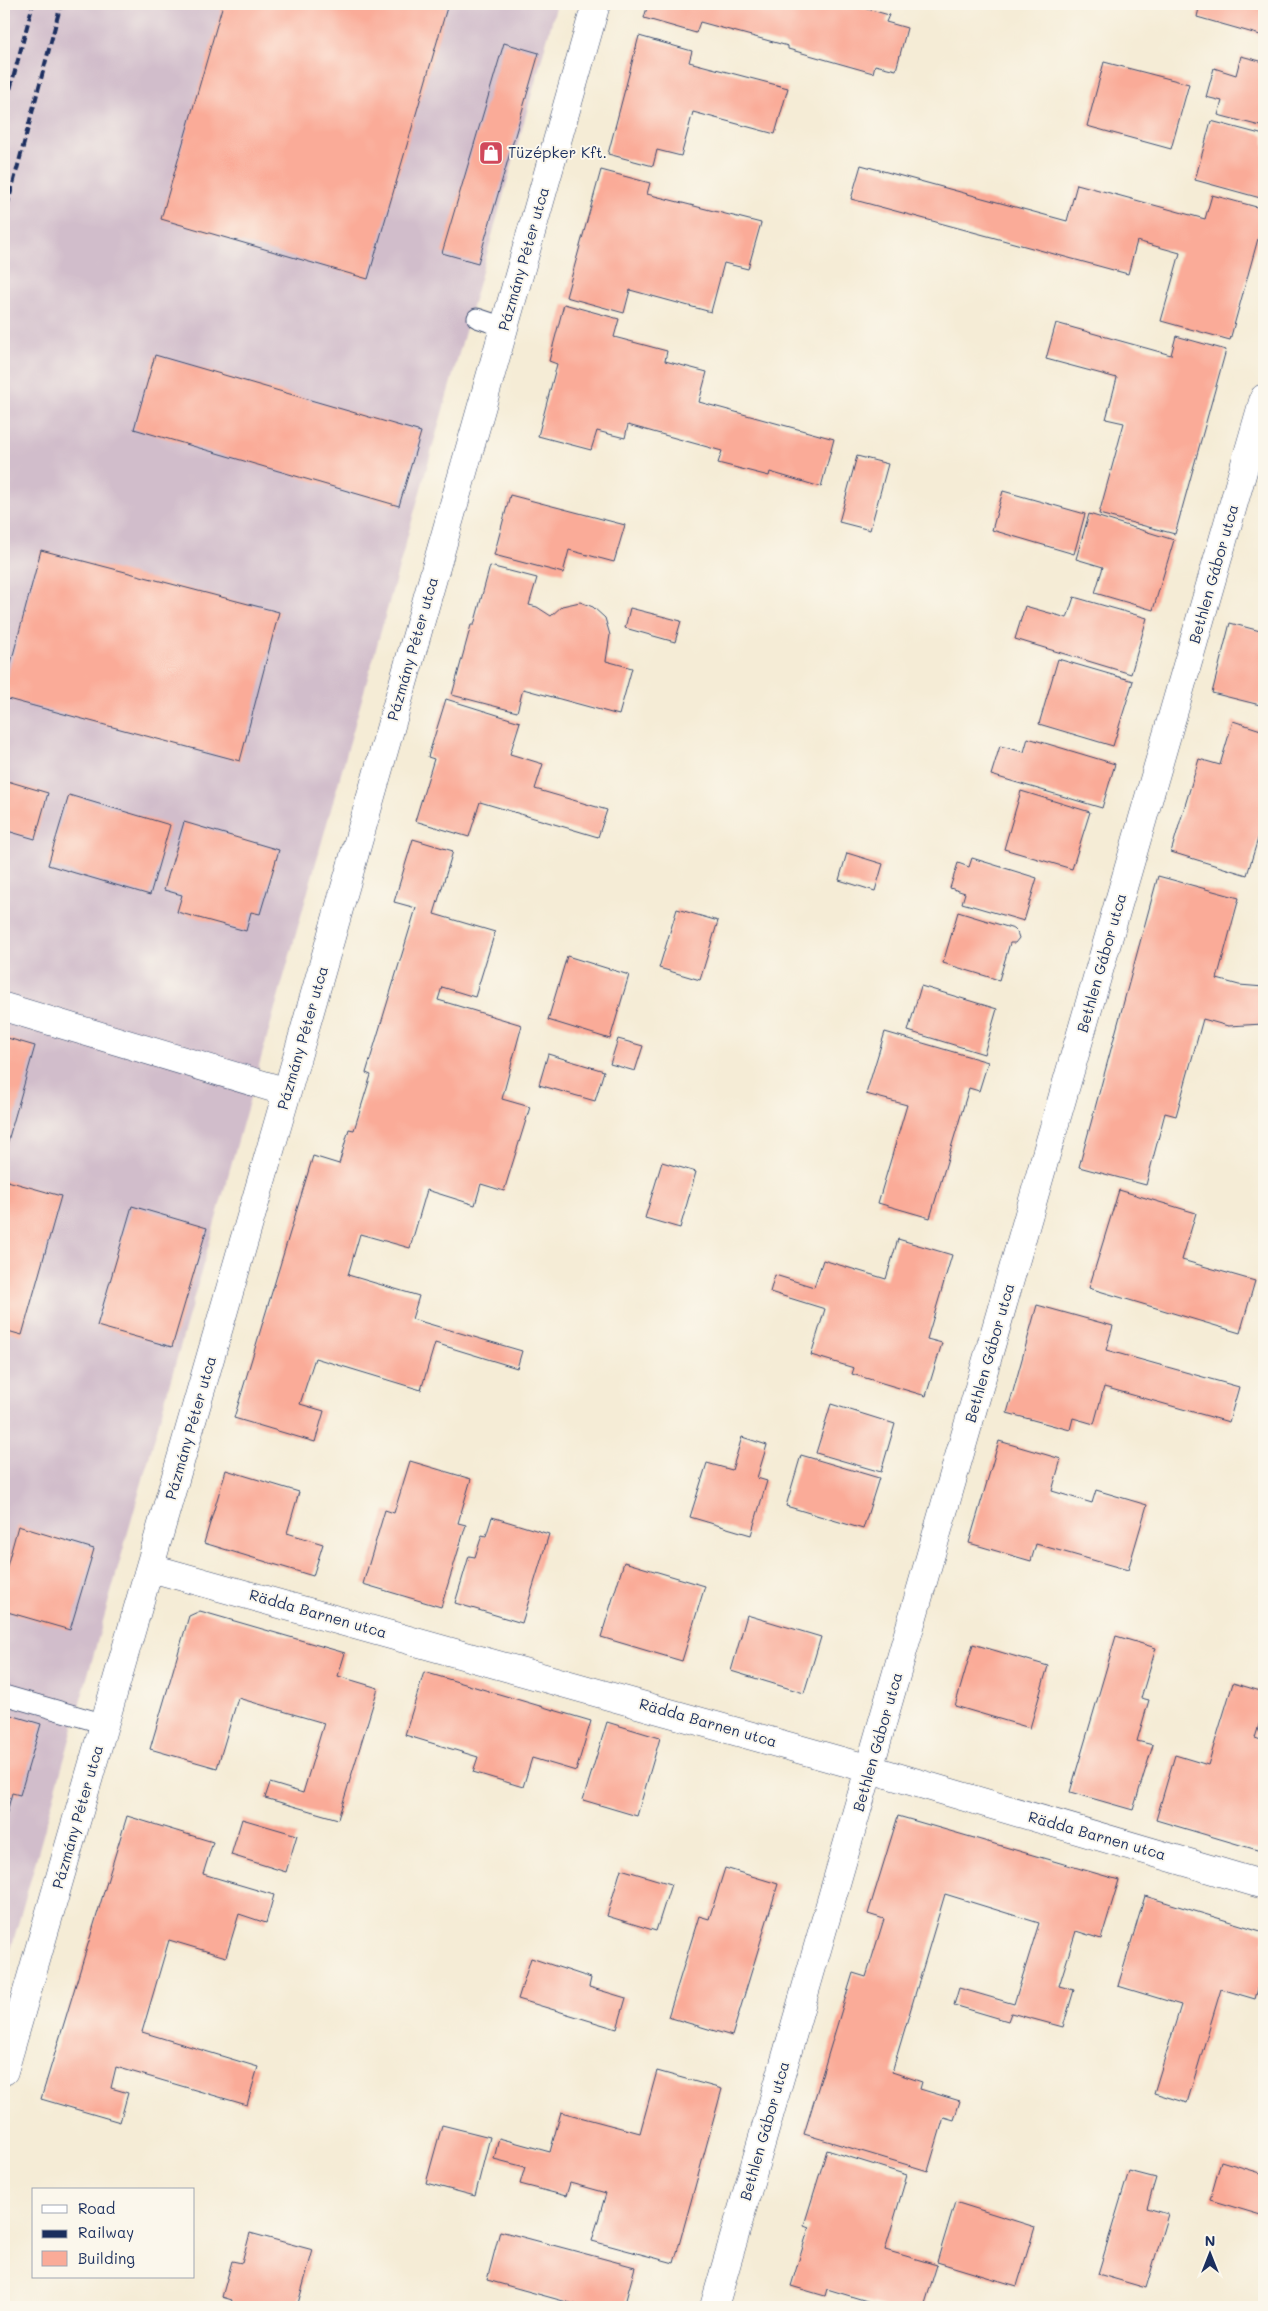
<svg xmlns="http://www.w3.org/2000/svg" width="1268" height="2311" viewBox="0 0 1268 2311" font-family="Mali,sans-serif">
	<rect width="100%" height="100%" fill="#fbf7ec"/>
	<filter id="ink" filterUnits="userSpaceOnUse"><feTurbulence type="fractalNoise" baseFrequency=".02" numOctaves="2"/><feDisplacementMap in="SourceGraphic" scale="10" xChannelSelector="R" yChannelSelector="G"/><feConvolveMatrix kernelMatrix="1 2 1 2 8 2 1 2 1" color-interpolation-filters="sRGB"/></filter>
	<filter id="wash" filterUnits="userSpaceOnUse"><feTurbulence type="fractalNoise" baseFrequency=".0096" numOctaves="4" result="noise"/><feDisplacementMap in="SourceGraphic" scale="20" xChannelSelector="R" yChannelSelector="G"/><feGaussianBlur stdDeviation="1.12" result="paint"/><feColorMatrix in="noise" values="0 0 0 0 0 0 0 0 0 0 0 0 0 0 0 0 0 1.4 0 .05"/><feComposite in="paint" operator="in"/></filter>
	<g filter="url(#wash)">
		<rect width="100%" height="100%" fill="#f5ecd6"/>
		<!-- industrial -->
		<path fill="#d1bdcb" d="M 4,4 L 557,4 L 4,1974 Z"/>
		<g id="blocks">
			<!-- building -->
			<path fill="#faab98" d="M 223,4 L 448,4 L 368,279 L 161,219 Z
				M 648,4 L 849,4 L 889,15 L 886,22 L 907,28 L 896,70 L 875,65 L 873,73 L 788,49 L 788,46 L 700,22 L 696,33 L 644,18 Z
				M 1200,4 L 1264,4 L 1264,36 L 1197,17 Z
				M 639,36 L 692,51 L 689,62 L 788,88 L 775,134 L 693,112 L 681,156 L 657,150 L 653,166 L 608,154 Z
				M 504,43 L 539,53 L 478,263 L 442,253 Z
				M 1241,56 L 1264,62 L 1264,127 L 1218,115 L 1222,101 L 1206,97 L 1214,68 L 1236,75 Z
				M 1104,62 L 1189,84 L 1171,149 L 1087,126 Z
				M 1211,121 L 1264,135 L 1264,199 L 1195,180 Z
				M 861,165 L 1067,221 L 1077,184 L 1205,219 L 1212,195 L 1264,209 L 1264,217 L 1230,340 L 1161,321 L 1180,253 L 1137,241 L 1128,274 L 925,219 L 851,199 Z
				M 601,170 L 650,183 L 647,194 L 761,223 L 748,269 L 724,263 L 711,312 L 630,290 L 624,313 L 566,297 Z
				M 564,304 L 619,319 L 614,337 L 667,351 L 665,361 L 707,372 L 699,402 L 834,439 L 821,487 L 770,472 L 769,476 L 718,463 L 722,451 L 628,425 L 625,438 L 597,431 L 591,450 L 538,436 L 557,364 L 549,361 Z
				M 1056,323 L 1171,355 L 1176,336 L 1226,350 L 1175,534 L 1099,514 L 1124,423 L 1106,419 L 1117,378 L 1046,359 Z
				M 155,355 L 421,432 L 399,506 L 134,429 Z
				M 857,456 L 888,464 L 870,530 L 839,522 Z
				M 1003,491 L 1085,514 L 1074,554 L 992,530 Z
				M 510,495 L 625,525 L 614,562 L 569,550 L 563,573 L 494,555 Z
				M 1089,514 L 1174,540 L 1153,610 L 1095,593 L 1103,567 L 1076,559 Z
				M 41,550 L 279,612 L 240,761 L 4,698 L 4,689 Z
				M 490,566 L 537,578 L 529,605 L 537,607 L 551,616 L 562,606 L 580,602 L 593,607 L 605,618 L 610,635 L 606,661 L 632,668 L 619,715 L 523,689 L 517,712 L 452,695 L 471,625 L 474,625 Z
				M 1074,597 L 1147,618 L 1131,674 L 1015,639 L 1025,606 L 1067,618 Z
				M 630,608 L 681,621 L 675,642 L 625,628 Z
				M 1230,623 L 1264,632 L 1264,706 L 1212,693 Z
				M 1058,659 L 1133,681 L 1113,746 L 1039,724 Z
				M 446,699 L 520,722 L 510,754 L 543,764 L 535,789 L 607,810 L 598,837 L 480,802 L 469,837 L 415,821 L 434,759 L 428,757 Z
				M 1233,721 L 1264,731 L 1264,819 L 1247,875 L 1171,852 L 1199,759 L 1220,765 Z
				M 1028,738 L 1115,764 L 1102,808 L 991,775 L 1000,746 L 1024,752 Z
				M 4,780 L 48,793 L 35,839 L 4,830 Z
				M 1021,791 L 1090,812 L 1072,869 L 1004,849 Z
				M 69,795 L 170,825 L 150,895 L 48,865 Z
				M 184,822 L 279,850 L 260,914 L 251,912 L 246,931 L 177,912 L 182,895 L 164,890 Z
				M 413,839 L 453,851 L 434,914 L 495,932 L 475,997 L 442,987 L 438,1000 L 522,1025 L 502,1099 L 530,1107 L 504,1191 L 481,1184 L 475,1205 L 427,1190 L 410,1248 L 360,1234 L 348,1275 L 419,1296 L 412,1319 L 522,1351 L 517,1368 L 435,1343 L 421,1390 L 315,1358 L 300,1404 L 324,1411 L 315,1442 L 234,1418 L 313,1156 L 339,1164 L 349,1129 L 354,1130 L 371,1075 L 366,1073 L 416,908 L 394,902 Z
				M 847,853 L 883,864 L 875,891 L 839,880 Z
				M 972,858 L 1037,878 L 1024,921 L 962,903 L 965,893 L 950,888 L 958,863 L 969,867 Z
				M 1158,876 L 1239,898 L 1217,979 L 1239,985 L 1264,987 L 1264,1022 L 1263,1024 L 1228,1026 L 1203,1019 L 1176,1116 L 1165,1113 L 1146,1185 L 1079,1167 Z
				M 677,909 L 718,921 L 700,980 L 659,968 Z
				M 958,912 L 1014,929 L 1017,932 L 1019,938 L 1015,943 L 1010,943 L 999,980 L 943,963 Z
				M 567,956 L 629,975 L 610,1039 L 548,1020 Z
				M 921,986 L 997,1009 L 984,1054 L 908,1031 Z
				M 885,1032 L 988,1062 L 979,1091 L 969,1088 L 930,1218 L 878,1203 L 907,1105 L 866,1094 Z
				M 4,1037 L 35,1046 L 4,1155 Z
				M 618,1039 L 643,1046 L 635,1071 L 610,1064 Z
				M 548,1054 L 604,1071 L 595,1101 L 539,1085 Z
				M 662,1162 L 696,1172 L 680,1228 L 645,1218 Z
				M 4,1180 L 61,1196 L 22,1335 L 4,1330 Z
				M 1119,1190 L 1196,1213 L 1182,1260 L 1255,1281 L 1240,1333 L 1089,1288 Z
				M 132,1206 L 207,1228 L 172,1347 L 97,1326 Z
				M 898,1239 L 952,1255 L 927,1339 L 942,1343 L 926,1396 L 852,1374 L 854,1368 L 811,1355 L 825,1309 L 770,1292 L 775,1275 L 814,1287 L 823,1260 L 886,1279 Z
				M 1037,1305 L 1113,1326 L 1106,1350 L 1239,1387 L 1229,1422 L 1104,1387 L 1094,1424 L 1073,1418 L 1070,1430 L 1007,1413 Z
				M 831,1404 L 895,1424 L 881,1472 L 816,1453 Z
				M 742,1437 L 767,1445 L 757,1478 L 767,1481 L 751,1535 L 690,1517 L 707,1463 L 732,1470 Z
				M 999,1441 L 1061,1459 L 1052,1491 L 1092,1503 L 1096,1490 L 1147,1505 L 1128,1570 L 1036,1544 L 1031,1561 L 969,1543 Z
				M 801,1455 L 879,1478 L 863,1529 L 786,1506 Z
				M 410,1461 L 471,1479 L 458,1523 L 466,1525 L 441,1607 L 363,1584 L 385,1510 L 394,1513 Z
				M 226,1470 L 299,1492 L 287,1533 L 323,1544 L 313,1576 L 204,1543 Z
				M 492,1517 L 549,1534 L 522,1623 L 455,1603 L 469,1556 L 475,1557 L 482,1535 L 486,1536 Z
				M 18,1526 L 94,1549 L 70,1630 L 4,1611 L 4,1577 Z
				M 624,1562 L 705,1586 L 682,1661 L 601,1637 Z
				M 200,1611 L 345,1653 L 338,1676 L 378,1688 L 338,1819 L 265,1798 L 270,1783 L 303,1793 L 324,1723 L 238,1698 L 217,1768 L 150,1749 L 189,1616 Z
				M 747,1615 L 821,1637 L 804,1693 L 731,1671 Z
				M 1116,1636 L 1156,1648 L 1141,1698 L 1149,1700 L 1137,1741 L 1153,1745 L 1133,1810 L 1070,1792 Z
				M 973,1644 L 1048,1666 L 1030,1728 L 955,1706 Z
				M 424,1672 L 591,1721 L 576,1771 L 532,1758 L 523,1787 L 473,1772 L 478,1757 L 405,1735 Z
				M 1233,1683 L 1264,1692 L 1264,1708 L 1255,1738 L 1264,1741 L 1264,1852 L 1156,1820 L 1175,1755 L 1208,1765 Z
				M 4,1713 L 41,1724 L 20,1795 L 12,1793 L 6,1816 L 4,1815 Z
				M 607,1722 L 660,1738 L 637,1816 L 583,1800 Z
				M 127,1816 L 213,1842 L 203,1874 L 274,1895 L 266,1923 L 239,1914 L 226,1957 L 169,1940 L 142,2032 L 258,2067 L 247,2105 L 116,2067 L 111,2088 L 128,2093 L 120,2122 L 41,2099 Z
				M 898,1816 L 1119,1880 L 1101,1939 L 1076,1931 L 1059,1986 L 1074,1990 L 1063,2027 L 1011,2013 L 1008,2021 L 954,2005 L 959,1988 L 1014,2004 L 1039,1923 L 945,1894 L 892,2072 L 922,2082 L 920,2089 L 960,2101 L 954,2120 L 944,2117 L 928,2171 L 804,2134 L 853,1973 L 866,1977 L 884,1919 L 868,1914 Z
				M 242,1819 L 297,1835 L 286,1872 L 231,1855 Z
				M 725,1868 L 778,1884 L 732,2036 L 668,2017 L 699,1916 L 709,1919 Z
				M 621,1869 L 671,1884 L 656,1931 L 607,1916 Z
				M 1145,1896 L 1264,1932 L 1264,1967 L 1255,1999 L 1221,1989 L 1187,2103 L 1154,2093 L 1181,2005 L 1118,1986 Z
				M 531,1958 L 591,1978 L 589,1987 L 626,1998 L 617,2029 L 518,1999 Z
				M 657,2071 L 722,2089 L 674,2263 L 592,2241 L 606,2193 L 570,2183 L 566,2196 L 520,2184 L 525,2167 L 494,2159 L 499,2138 L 550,2152 L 561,2112 L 640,2133 Z
				M 442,2125 L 490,2137 L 475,2196 L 426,2183 Z
				M 827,2150 L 907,2175 L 885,2250 L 937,2265 L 924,2307 L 887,2307 L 827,2289 L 825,2296 L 791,2286 L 809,2227 L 804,2225 Z
				M 1221,2161 L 1264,2174 L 1264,2216 L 1210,2200 Z
				M 1129,2171 L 1156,2178 L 1147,2208 L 1168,2214 L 1146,2288 L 1098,2274 Z
				M 955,2202 L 1035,2227 L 1017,2286 L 937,2262 Z
				M 500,2231 L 635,2267 L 624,2307 L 585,2307 L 487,2280 Z
				M 250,2233 L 313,2250 L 297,2307 L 230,2307 L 232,2300 L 222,2297 L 232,2261 L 242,2263 Z"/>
		</g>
	</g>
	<g filter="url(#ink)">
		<use href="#blocks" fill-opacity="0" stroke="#3c4b70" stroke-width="1"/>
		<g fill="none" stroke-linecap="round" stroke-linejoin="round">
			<defs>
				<path id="lane" d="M 477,318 L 504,327
					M 4,1695 L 105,1724"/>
				<path id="street" d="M 4,1007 L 287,1092
					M 151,1568 L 870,1769 L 1264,1885
					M 4,2071 L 287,1092 L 596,4
					M 714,2307 L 1264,398"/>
			</defs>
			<!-- lane casing -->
			<use href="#lane" stroke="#3c4b70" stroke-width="21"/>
			<!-- street casing -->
			<use href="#street" stroke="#3c4b70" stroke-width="29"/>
			<!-- lane -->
			<use href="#lane" stroke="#fff" stroke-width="19"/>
			<!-- street -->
			<use href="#street" stroke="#fff" stroke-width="28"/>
			<!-- rail -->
			<path stroke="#1b2f5e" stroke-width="4" stroke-dasharray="8 4" stroke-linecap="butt" d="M 4,112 L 33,4
				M 4,218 L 61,4"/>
		</g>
	</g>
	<!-- icons -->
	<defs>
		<symbol id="shop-square" viewBox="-11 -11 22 22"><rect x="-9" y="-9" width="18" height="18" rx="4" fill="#d1495b" stroke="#fbf7ec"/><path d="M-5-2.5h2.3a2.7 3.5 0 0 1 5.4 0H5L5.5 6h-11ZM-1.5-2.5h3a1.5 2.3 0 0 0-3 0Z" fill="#fff"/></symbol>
	</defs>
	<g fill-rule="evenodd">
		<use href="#shop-square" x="477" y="139" width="28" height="28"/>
	</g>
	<g text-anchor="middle" stroke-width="4" stroke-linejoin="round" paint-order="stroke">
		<!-- poi labels -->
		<g font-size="15" fill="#1b2f5e" stroke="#fbf7ec" text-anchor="start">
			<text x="508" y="158">Tüzépker Kft.</text>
		</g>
		<!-- street labels -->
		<g font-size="15" fill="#1b2f5e" stroke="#fbf7ec">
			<text transform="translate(524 259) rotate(-74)" y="5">Pázmány Péter utca</text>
			<text transform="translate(1214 574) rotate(-74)" y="5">Bethlen Gábor utca</text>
			<text transform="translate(413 649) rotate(-74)" y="5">Pázmány Péter utca</text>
			<text transform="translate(1102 963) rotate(-74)" y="5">Bethlen Gábor utca</text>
			<text transform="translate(303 1038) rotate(-74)" y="5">Pázmány Péter utca</text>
			<text transform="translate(990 1353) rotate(-74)" y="5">Bethlen Gábor utca</text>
			<text transform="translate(191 1428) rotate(-74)" y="5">Pázmány Péter utca</text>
			<text transform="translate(318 1614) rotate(16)" y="5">Rädda Barnen utca</text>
			<text transform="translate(708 1723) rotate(16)" y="5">Rädda Barnen utca</text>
			<text transform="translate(878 1742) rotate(-74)" y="5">Bethlen Gábor utca</text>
			<text transform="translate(78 1817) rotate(-74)" y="5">Pázmány Péter utca</text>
			<text transform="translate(1097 1836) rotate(16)" y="5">Rädda Barnen utca</text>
			<text transform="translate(765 2131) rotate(-74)" y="5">Bethlen Gábor utca</text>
		</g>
	</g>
	<!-- margin -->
	<rect width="1268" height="2311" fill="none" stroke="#fbf7ec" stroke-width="20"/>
	<!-- legend -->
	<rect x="32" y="2188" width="162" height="90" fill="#fbf7ec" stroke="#a1a7b3"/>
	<rect x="42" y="2205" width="25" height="8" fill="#ffffff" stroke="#a1a7b3"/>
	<text x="78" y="2214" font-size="15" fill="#1b2f5e">Road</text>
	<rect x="42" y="2230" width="25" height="8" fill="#1b2f5e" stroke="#a1a7b3"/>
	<text x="78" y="2238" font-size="15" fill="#1b2f5e">Railway</text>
	<rect x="42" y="2251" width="25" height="15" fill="#faab98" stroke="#a1a7b3"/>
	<text x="78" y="2264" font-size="15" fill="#1b2f5e">Building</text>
	<!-- north arrow -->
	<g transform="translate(1210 2254)" stroke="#fbf7ec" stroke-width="4" paint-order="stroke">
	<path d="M0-4L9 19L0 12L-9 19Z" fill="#1b2f5e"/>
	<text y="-8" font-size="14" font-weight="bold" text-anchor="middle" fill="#1b2f5e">N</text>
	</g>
</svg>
